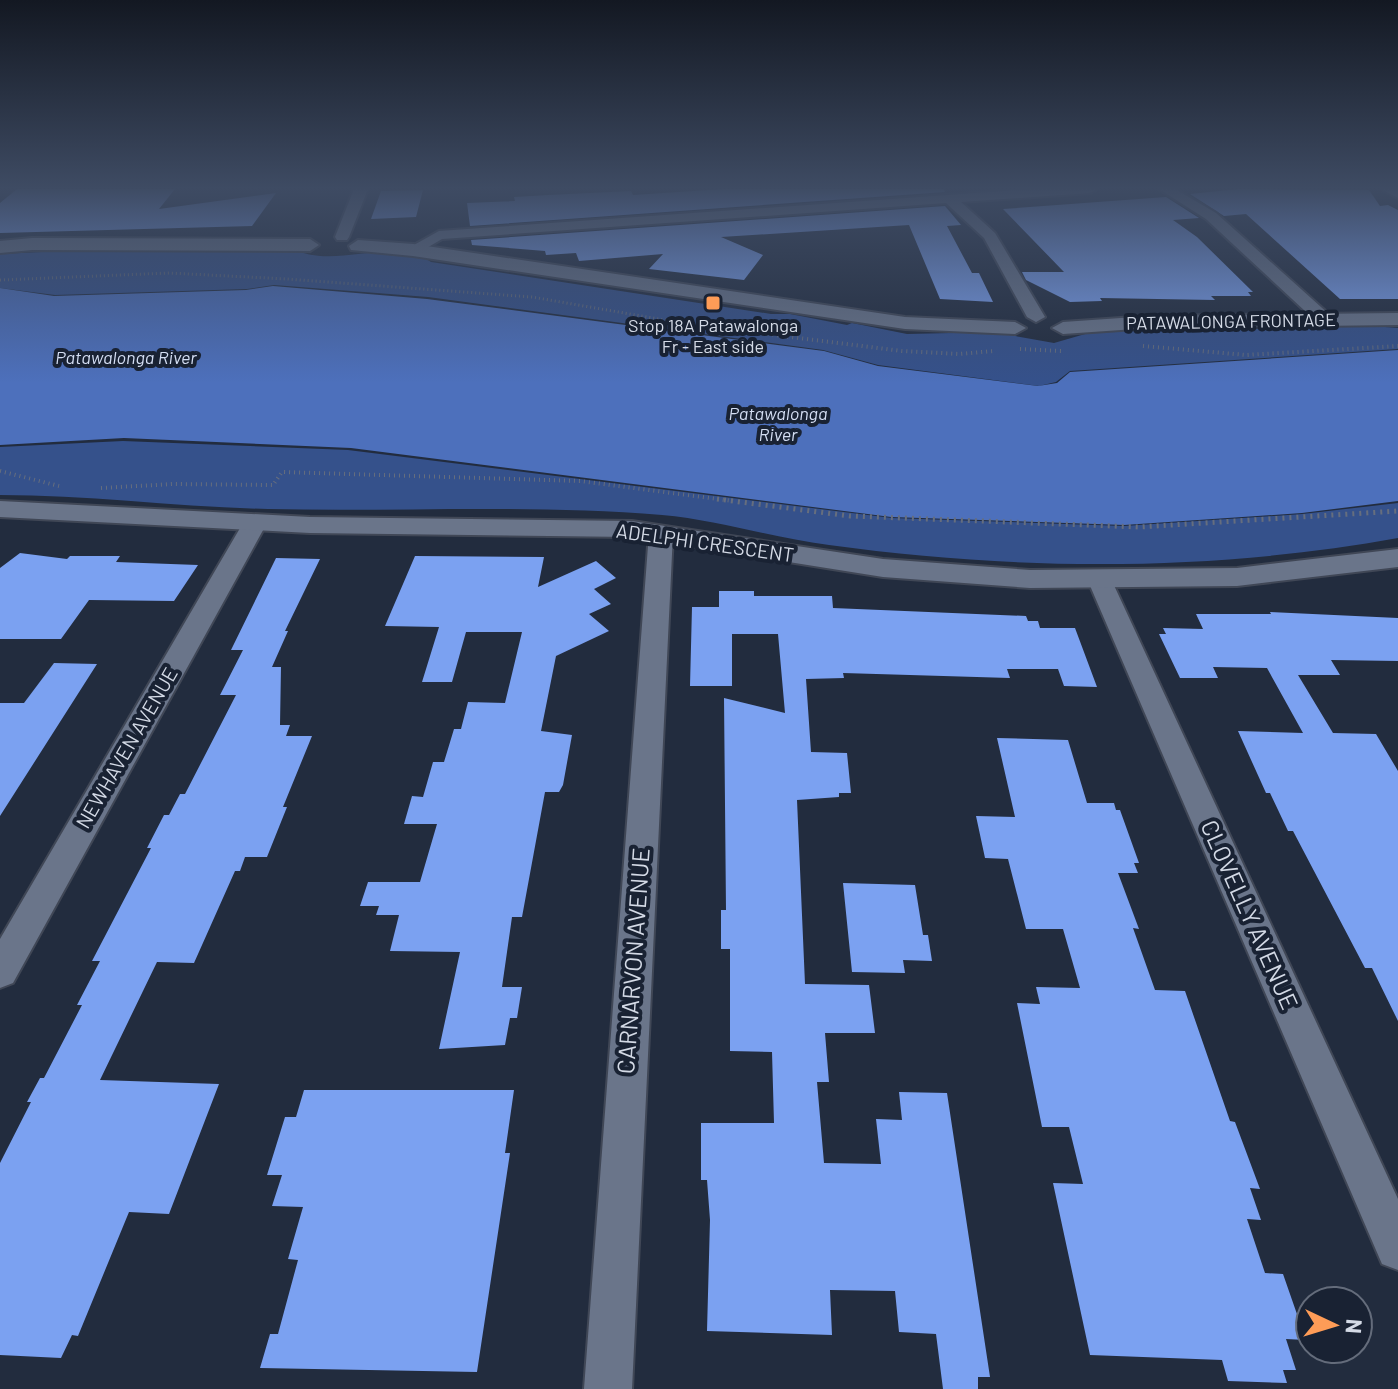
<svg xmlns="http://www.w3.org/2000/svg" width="1398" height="1389" viewBox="0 0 1398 1389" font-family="Barlow,sans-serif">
	<rect width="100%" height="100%" fill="#222c3e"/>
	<!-- green -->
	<path fill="#35518b" d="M 127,248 L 298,251 C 339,268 396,236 431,262 L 771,314 L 790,314 L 847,325 L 852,323 L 907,334 L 953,333 L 957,330 L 993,332 L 1054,343 L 1092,332 L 1127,328 L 1289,329 L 1359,325 L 1398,328 L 1398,349 L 1070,371 L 1056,382 L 1039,386 L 878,365 L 823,350 L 428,297 L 274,285 L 247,289 L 55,295 L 0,288 L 0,254 Z
		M 123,441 L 348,450 L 892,518 L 1124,526 L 1302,514 L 1398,503 L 1398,538 C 1211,572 1018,571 829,545 C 773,538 718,520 662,515 C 532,504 399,512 268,509 C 178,507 89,495 0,495 L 0,447 Z"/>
	<!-- water -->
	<path fill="#4d70bc" d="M 273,286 L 427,299 L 824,351 L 878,366 L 1038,386 L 1057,383 L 1070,372 L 1398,350 L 1398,501 L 1302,513 L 1124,525 L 891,517 L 351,448 L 124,438 L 0,445 L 0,288 L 54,296 L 246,290 Z"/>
	<!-- building -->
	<path fill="#7ba1f1" d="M 17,189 L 175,189 L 159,209 L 276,193 L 252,226 L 0,233 L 0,203 Z
		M 723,189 L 944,189 L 945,192 L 470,226 L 467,203 L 515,201 L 514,197 L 548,195 L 631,191 L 633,195 Z
		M 1238,189 L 1369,190 L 1380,206 L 1388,205 L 1398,210 L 1398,299 L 1340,299 L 1246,214 L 1224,216 L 1190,194 Z
		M 423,190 L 416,217 L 371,219 L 381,191 Z
		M 1166,197 L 1199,218 L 1173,220 L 1197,237 L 1253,292 L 1248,292 L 1251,296 L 1211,296 L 1215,300 L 1100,298 L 1102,301 L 1070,302 L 1026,280 L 1022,272 L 1064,272 L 1003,209 Z
		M 945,206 L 961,225 L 947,226 L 972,273 L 979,273 L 993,302 L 940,299 L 909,225 L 721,237 L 763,255 L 744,280 L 649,269 L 663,254 L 579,261 L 576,253 L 546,255 L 545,251 L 472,245 L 471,240 Z
		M 20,553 L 67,559 L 70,556 L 120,556 L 116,562 L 198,565 L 174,601 L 89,600 L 61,639 L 0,639 L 0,568 Z
		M 415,556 L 544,557 L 538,587 L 596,561 L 616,578 L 594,589 L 611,604 L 589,614 L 609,631 L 556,656 L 541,731 L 572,735 L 563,785 L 559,792 L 545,792 L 522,917 L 512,917 L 502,987 L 522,987 L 517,1018 L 510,1018 L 505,1045 L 439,1049 L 460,952 L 390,951 L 399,915 L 376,915 L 379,906 L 360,906 L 368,882 L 420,882 L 437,824 L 404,824 L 412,796 L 423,797 L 433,762 L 444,762 L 454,729 L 461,729 L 468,702 L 505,703 L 522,632 L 466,632 L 452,682 L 422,682 L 439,627 L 385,626 Z
		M 276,558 L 320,559 L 285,631 L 288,631 L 272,667 L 281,667 L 280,725 L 290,725 L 286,736 L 312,736 L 283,807 L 287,807 L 267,857 L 245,857 L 240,871 L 235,871 L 194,963 L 157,962 L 100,1080 L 219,1084 L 169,1214 L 129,1212 L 78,1336 L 72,1335 L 61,1358 L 0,1355 L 0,1163 L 31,1102 L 27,1102 L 40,1078 L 44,1078 L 82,1005 L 77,1005 L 100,961 L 92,961 L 151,848 L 147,848 L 164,815 L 169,815 L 180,794 L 185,794 L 236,695 L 220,695 L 243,650 L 231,650 Z
		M 719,591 L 754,591 L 754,596 L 832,596 L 833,608 L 1026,616 L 1028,621 L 1038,621 L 1040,628 L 1075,628 L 1097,687 L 1064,686 L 1058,669 L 1007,669 L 1010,678 L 843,673 L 844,678 L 806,679 L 811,752 L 847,753 L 851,793 L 839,793 L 839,797 L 797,800 L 805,984 L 869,985 L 875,1033 L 825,1033 L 829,1082 L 817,1082 L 824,1163 L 881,1164 L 876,1119 L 902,1120 L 899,1092 L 947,1093 L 990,1377 L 978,1377 L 978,1389 L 943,1389 L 936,1334 L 899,1332 L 895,1291 L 830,1290 L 832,1335 L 707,1331 L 710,1220 L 707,1180 L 701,1180 L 701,1123 L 774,1123 L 772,1052 L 730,1051 L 730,949 L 721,949 L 721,910 L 726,910 L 724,698 L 785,713 L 778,634 L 732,634 L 732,686 L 690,686 L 692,607 L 719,607 Z
		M 1270,612 L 1398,618 L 1398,661 L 1331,660 L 1340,675 L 1298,675 L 1333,733 L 1376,734 L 1398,771 L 1398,1021 L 1372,968 L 1365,968 L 1293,831 L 1288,831 L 1270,793 L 1266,793 L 1238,731 L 1303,733 L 1267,668 L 1213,667 L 1218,678 L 1180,678 L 1159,634 L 1166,634 L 1163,628 L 1203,629 L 1196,614 L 1271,614 Z
		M 54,663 L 97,664 L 0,816 L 0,703 L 24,703 Z
		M 997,738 L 1068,740 L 1087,803 L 1114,803 L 1116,810 L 1120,810 L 1139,863 L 1134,863 L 1138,873 L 1118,873 L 1139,929 L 1133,928 L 1155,990 L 1185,991 L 1230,1121 L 1235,1122 L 1260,1189 L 1250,1188 L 1261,1220 L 1247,1219 L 1265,1273 L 1283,1274 L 1306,1340 L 1286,1339 L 1296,1370 L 1283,1370 L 1287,1383 L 1228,1381 L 1222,1360 L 1090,1355 L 1053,1183 L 1083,1184 L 1069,1127 L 1042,1127 L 1017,1003 L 1040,1004 L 1036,987 L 1080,988 L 1063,929 L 1026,929 L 1008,859 L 985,858 L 976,816 L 1015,817 Z
		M 843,883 L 915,885 L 923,935 L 928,935 L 932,961 L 903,960 L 905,973 L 852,972 Z
		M 304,1090 L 514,1090 L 505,1153 L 510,1153 L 477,1372 L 260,1368 L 270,1334 L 278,1334 L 298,1260 L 288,1259 L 303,1207 L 272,1206 L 282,1175 L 267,1175 L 285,1117 L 296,1117 Z"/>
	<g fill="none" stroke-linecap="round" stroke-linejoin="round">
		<defs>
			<path id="minor" d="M 354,189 L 368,189 L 349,237 L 347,240 L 337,240 L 335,237 Z
				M 1033,189 L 1097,189 L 1090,193 L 961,202 L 995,233 L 1045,317 L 1036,322 L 1027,317 L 984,238 L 946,203 L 442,239 L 418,253 L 408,253 L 405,250 L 439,231 Z
				M 1159,189 L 1175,189 L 1216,213 L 1331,316 L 1334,320 L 1331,324 L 1319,324 L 1206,219 Z
				M 1381,189 L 1398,189 L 1398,198 Z
				M 255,516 L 263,518 L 267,523 L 13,983 L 0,988 L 0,939 L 243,523 L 247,518 Z
				M 661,526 L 669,528 L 673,533 L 632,1389 L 584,1389 L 649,533 L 653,528 Z
				M 1100,574 L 1109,576 L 1112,581 L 1398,1199 L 1398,1270 L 1382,1264 L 1088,581 L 1091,576 Z"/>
			<path id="tertiary" d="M 32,238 L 310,239 L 319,245 L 310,251 L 32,250 L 0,253 L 0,241 Z
				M 358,240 L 413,244 L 905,317 L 1015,322 L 1026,328 L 1015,334 L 905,329 L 413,256 L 351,250 L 349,246 Z
				M 1398,313 L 1398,325 L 1150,328 L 1063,334 L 1052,328 L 1063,322 L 1150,316 Z
				M 0,501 L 310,517 L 632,521 L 883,559 L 1030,570 L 1237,568 L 1398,549 L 1398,567 L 1237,586 L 1030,588 L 883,577 L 632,537 L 310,533 L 0,517 Z"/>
		</defs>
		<!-- minor casing -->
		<use href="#minor" stroke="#404756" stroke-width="4"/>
		<!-- tertiary casing -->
		<use href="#tertiary" stroke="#404756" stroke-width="4"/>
		<!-- path-far2 -->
		<path stroke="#666e7e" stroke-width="3" stroke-dasharray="1 3" stroke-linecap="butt" d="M 0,280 L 169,273 L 287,279 L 532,297 L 699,326"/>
		<!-- path-far1 -->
		<path stroke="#666e7e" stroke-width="4" stroke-dasharray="1 4" stroke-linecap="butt" d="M 688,324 L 902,351 L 959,354 L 994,351
			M 1143,346 L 1246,355 L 1398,346
			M 1020,349 L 1061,351
			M 0,471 L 59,486
			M 101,488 L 173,484 L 273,485 L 282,472 L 580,481 L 733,501"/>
		<!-- path -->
		<path stroke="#666e7e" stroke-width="5" stroke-dasharray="2 5" stroke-linecap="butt" d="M 717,499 L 850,516 L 1139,527 L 1398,511"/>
		<!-- minor -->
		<use href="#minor" fill="#6a758a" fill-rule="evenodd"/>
		<!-- tertiary -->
		<use href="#tertiary" fill="#6a758a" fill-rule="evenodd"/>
	</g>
	<!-- sky -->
	<linearGradient id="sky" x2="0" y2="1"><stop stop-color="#131822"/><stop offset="0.49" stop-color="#3e4b63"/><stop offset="1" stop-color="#3e4b63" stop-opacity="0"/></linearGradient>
	<rect width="1398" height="383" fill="url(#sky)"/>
	<!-- markers -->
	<rect fill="#fe9c57" stroke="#192233" stroke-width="3" x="705" y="295" width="16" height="16" rx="4"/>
	<g text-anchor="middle" stroke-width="8" stroke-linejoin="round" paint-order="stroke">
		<!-- far-street labels -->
		<g font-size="18" fill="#d4dae6" stroke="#192233">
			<text transform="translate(1231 322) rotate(-1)" y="6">PATAWALONGA FRONTAGE</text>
		</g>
		<!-- far-poi labels -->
		<g font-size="18" fill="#d4dae6" stroke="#192233">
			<text x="713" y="332">Stop 18A Patawalonga<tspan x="713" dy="21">Fr - East side</tspan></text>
		</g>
		<!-- far-water labels -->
		<g font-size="18" font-style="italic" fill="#d4def3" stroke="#192233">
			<text x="126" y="364">Patawalonga River</text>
			<text x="778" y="420">Patawalonga<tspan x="778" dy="21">River</tspan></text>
		</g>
		<!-- street labels -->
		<g font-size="20" fill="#d4dae6" stroke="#192233">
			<text transform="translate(705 543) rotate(8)" y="7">ADELPHI CRESCENT</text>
			<text transform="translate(127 748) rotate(-60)" y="7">NEWHAVEN AVENUE</text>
		</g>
		<!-- near-street labels -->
		<g font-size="24" fill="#d4dae6" stroke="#192233">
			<text transform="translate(1249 915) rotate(66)" y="8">CLOVELLY AVENUE</text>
			<text transform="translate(634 961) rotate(-86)" y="8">CARNARVON AVENUE</text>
		</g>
	</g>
	<!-- north arrow -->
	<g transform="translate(1334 1325) rotate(94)"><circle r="38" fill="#192233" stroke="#646c7b" stroke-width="2"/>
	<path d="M0-6L14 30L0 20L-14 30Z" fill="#fe9c57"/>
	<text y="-12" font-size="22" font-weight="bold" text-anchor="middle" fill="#d4dae6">N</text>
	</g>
</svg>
